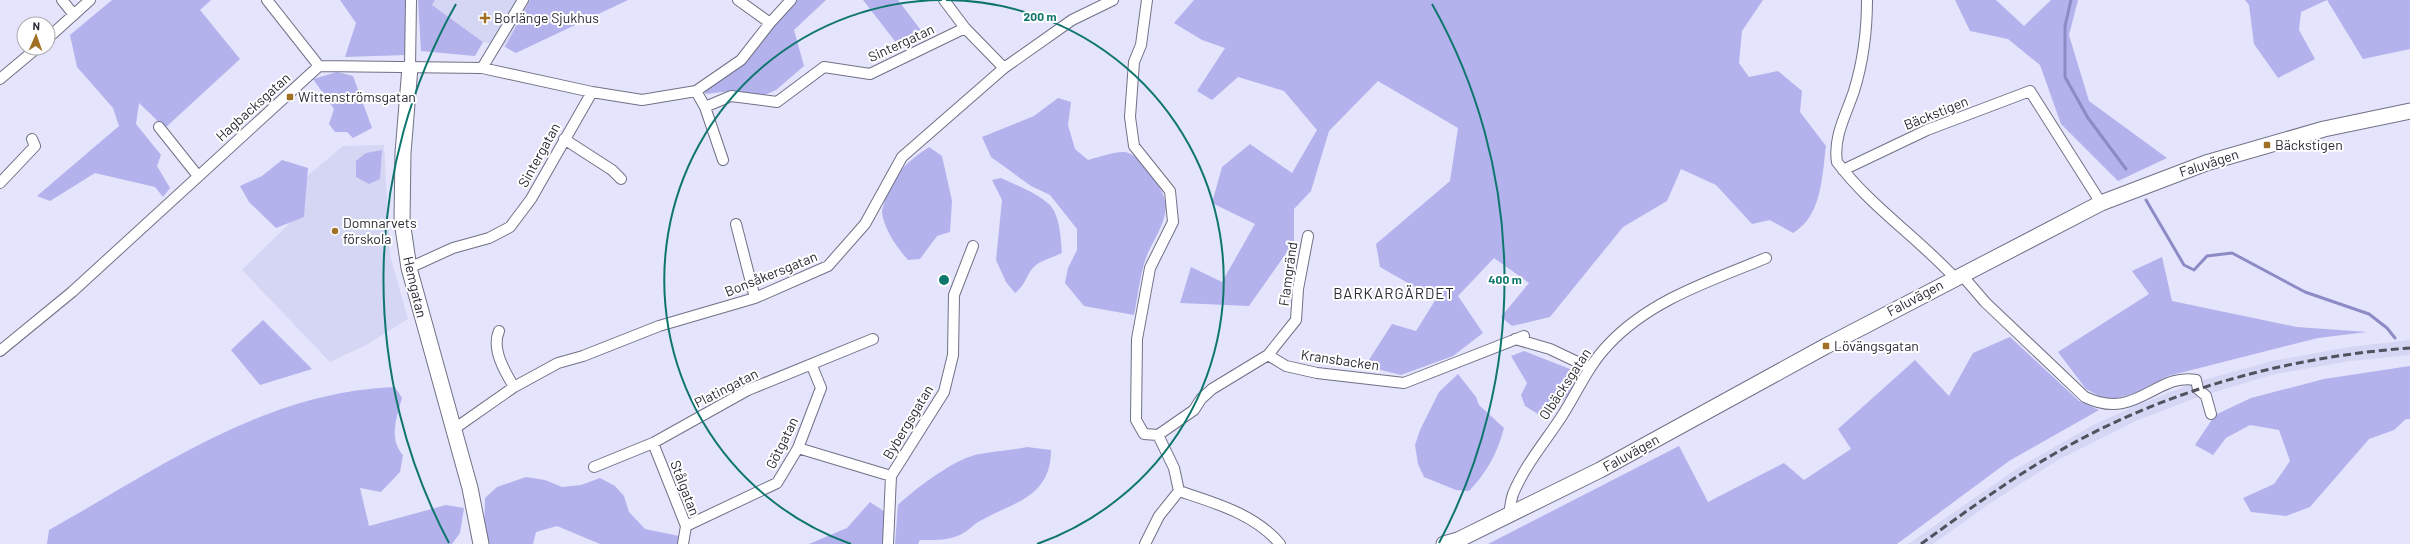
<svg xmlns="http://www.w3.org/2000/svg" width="2410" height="544" viewBox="0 0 2410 544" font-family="Barlow,sans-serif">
	<rect width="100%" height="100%" fill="#e4e4fd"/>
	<!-- built -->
	<path fill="#d5d6f4" d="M 435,0 L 530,0 L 505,47 L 483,42 L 432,5 Z
		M 384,145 L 390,255 L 408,319 L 366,345 L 330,362 L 242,270 L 306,207 L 291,190 L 343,146 Z
		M 2410,340 L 2410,355 L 2351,361 L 2275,374 L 2201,396 L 2138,420 L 2058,460 L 1992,502 L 1933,544 L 1908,544 L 2018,468 L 2095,424 L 2133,407 L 2196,382 L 2272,361 L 2349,347 Z"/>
	<!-- green -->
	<path fill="#b3b2ed" d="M 112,0 L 211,0 L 200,10 L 240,59 L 165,128 L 139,103 L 136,124 L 161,155 L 157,166 L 170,188 L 163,197 L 155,187 L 95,173 L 50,201 L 37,196 L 119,126 L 113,108 L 77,67 L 70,35 Z
		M 340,0 L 408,0 L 406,55 L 345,57 L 356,23 Z
		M 418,0 L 435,0 L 432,5 L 483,42 L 475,56 L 421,51 Z
		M 530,0 L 628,0 L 516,53 L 505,47 Z
		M 796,0 L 826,0 L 794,30 L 804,66 L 776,90 L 760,97 L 730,91 L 706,94 L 703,89 L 774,24 Z
		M 863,0 L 898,0 L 926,37 L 901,49 Z
		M 1194,0 L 1763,0 L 1742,31 L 1739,63 L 1749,77 L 1778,71 L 1802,91 L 1800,112 L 1826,146 C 1822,176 1822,216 1793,233 L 1770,220 L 1752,224 L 1716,185 L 1681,169 L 1667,201 L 1623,227 L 1550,317 L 1512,326 L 1501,317 L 1529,283 L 1494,258 L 1458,296 L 1483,333 L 1453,356 L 1401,375 L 1365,366 L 1392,324 L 1416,331 L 1436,299 L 1380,267 L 1376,244 L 1450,181 L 1458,128 L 1378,81 L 1329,131 L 1311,191 L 1294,209 L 1294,242 L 1249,306 L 1180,303 L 1191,267 L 1222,282 L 1255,224 L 1212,203 L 1222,167 L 1250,144 L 1292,173 L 1317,130 L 1284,91 L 1238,77 L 1212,100 L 1197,91 L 1225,48 L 1202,40 L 1174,23 Z
		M 1955,0 L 1996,0 L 2024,26 L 2051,0 L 2078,0 L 2069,35 L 2089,101 L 2167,158 L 2118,181 L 2061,124 L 2040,65 L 2008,39 L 1970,31 Z
		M 2245,0 L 2410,0 L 2410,49 L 2363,59 L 2327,0 L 2301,12 L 2299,30 L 2315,59 L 2278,78 L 2254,44 L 2249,5 Z
		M 337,72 L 353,76 L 372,128 L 353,138 L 347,132 L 335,132 L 329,124 L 334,109 L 313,79 Z
		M 1058,98 L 1071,102 L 1068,125 L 1075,149 L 1088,160 C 1099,157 1113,152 1124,152 C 1141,153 1166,191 1166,207 C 1165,224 1153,241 1147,255 C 1140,273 1138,296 1134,315 L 1084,306 L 1065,283 L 1068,268 L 1077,250 L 1077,229 L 1050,195 L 1031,186 L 991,157 L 982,137 L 1034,116 Z
		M 929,147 L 942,156 L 952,201 L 950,232 L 937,236 L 920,259 L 908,260 C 897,247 884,230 882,212 C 882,209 884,204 885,200 C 892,175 908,161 929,147 Z
		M 382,150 L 380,179 L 369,184 L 356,177 L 356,161 L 366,153 Z
		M 282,160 L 308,168 L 304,217 L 276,228 L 249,202 L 240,186 L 262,176 Z
		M 1001,178 C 1016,185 1037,193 1050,205 C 1060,216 1061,239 1062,253 C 1054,257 1043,260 1036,265 C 1026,273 1027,284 1015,293 L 1006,282 L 996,260 L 1002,200 L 992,180 Z
		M 2162,257 L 2172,301 L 2297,327 L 2367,332 L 2318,338 L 2168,376 L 2134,394 L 2107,400 L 2086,389 L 2058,352 L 2149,294 L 2132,271 Z
		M 263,320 L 312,369 L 260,385 L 231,350 Z
		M 2010,337 L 2079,401 L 2099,410 L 2009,461 L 1897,544 L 1488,544 L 1679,446 L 1708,502 L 1784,463 L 1804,480 L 1851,449 L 1838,429 L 1915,360 L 1949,396 L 1973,353 Z
		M 1524,351 L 1570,369 L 1577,379 L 1567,396 L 1546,419 L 1525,406 L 1521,395 L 1527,383 L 1511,356 Z
		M 2410,366 L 2410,419 L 2406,419 L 2394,430 L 2369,439 L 2310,507 L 2286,516 L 2251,512 L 2243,498 L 2274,484 L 2290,461 L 2279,430 L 2250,425 L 2226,438 L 2213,455 L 2195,445 L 2215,415 L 2251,398 L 2324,379 Z
		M 1458,374 L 1476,397 L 1479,405 L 1504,428 C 1497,454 1487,472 1469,491 L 1456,490 L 1424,477 L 1418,464 L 1415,445 L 1420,430 L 1439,392 Z
		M 395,387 L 402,398 C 397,416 388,439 403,455 L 400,472 L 381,492 L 360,488 L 369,526 L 446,505 L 464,508 L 460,533 L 452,544 L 47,544 L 49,530 C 160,468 264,392 395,387 Z
		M 1027,447 L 1051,450 C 1051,498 1013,502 980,521 C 974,524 970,529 965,532 C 952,541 935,540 920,540 L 918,544 L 895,544 L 898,505 C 912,491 950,463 969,457 C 984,451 1010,451 1027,447 Z
		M 526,477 L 545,480 L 562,487 L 581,485 L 600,478 L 615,486 L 624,496 L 629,512 L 645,529 L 679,536 L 679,544 L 600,544 L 557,526 L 536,532 L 533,544 L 487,544 L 484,534 L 485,498 L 497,487 Z
		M 870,502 L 885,512 L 884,544 L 809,544 L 847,528 Z"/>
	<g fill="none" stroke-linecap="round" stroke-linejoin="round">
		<!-- stream -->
		<path stroke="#8c8bc6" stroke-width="3" d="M 2071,0 L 2065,26 L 2065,77 L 2088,118 L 2126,169
			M 2146,200 L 2184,265 L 2194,270 L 2207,256 L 2232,253 L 2305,292 L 2369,314 L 2387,328 L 2395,338"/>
		<defs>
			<path id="street" d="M 62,0 L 74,15
				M 267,0 L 319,66
				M 738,0 L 770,23
				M 944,0 L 965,28
				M 1147,0 L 1141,45 L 1134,62 L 1130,117 L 1134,146 L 1170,191 L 1173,222 L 1150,268 L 1137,339 L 1136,420 L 1144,434 L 1158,435 L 1174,468 L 1179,491 C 1215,503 1255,514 1280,544
				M 1867,0 C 1867,30 1863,62 1854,91 C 1846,115 1833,137 1837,162 C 1870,206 1917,237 1955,278
				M 48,38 L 90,0
				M 410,67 L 411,0
				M 482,68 L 523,0
				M 0,79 L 37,48
				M 696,91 L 705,107 L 731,96 L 777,102 L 824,67 L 870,74 L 965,28 L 1004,68
				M 705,107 L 723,160
				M 159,127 L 198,176
				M 564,139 L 612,170 L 621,179
				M 1843,170 L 1927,130 L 2030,91 L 2101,203
				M 0,183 L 35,146 L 32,139
				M 736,224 L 755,298
				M 409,268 L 453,248 L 489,238 L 510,227 L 531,199 L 592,92
				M 1961,274 L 1985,302 L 2085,397 C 2136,422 2156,372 2196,380 L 2198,389 L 2206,396 L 2211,414
				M 499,331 C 491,349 505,372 514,387
				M 1515,339 L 1550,349 L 1590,368
				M 0,351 L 72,292 L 319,66 L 482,68 L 592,92 L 642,100 L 696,91 L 741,60 L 770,23 L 791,0
				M 1268,355 L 1296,320 L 1298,289 L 1308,236
				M 454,429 L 514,387 L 558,363 L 583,356 L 659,326 L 755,298 L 828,266 L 865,224 L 902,157 L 1004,68 L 1072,20 L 1113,0
				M 1158,435 L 1194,410 L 1201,399 L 1212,389 L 1268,355 L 1286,366 L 1317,373 L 1404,383 L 1524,336
				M 653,443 L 686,526 L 683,544
				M 798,448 L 891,476
				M 594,467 L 653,443 L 748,390 L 873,339
				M 1509,515 C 1510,508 1511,500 1513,494 C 1524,467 1544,443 1560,419 C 1576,395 1587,367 1608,345 C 1650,300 1710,281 1766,258
				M 686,526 L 777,483 L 798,448 L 821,388 L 812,366
				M 888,544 L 891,476 L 944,392 L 953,355 L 954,295 L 973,246
				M 1145,544 L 1159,516 L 1179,491"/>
			<path id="secondary" d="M 410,67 L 403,153 L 402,221 L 409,268 L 470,488 L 481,544
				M 1444,544 L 1458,540 L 1600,470 L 1826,346 L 2101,203 L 2206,163 L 2324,129 L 2410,111"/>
		</defs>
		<!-- street casing -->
		<use href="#street" stroke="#707186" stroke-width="12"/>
		<!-- secondary casing -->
		<use href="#secondary" stroke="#707186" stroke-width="17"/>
		<!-- street -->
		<use href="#street" stroke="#fff" stroke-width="10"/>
		<!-- secondary -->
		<use href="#secondary" stroke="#fff" stroke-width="15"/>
		<!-- rail -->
		<path stroke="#51525e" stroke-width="3" stroke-dasharray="8 4" stroke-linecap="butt" d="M 1921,544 C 1964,513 2007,481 2054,454 C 2162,391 2285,357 2410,348"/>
	</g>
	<!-- distance rings -->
	<g fill="none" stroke="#0f766e" stroke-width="2">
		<path d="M851 544A280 280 0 0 1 942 0M946 0A280 280 0 0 1 1037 544"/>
		<path d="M449 543A561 561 0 0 1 456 4M1432 4A561 561 0 0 1 1439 543"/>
	</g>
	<!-- markers -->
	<g fill="#a07024" stroke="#fff" stroke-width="1.5">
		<path d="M483 12h4v4h4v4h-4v4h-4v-4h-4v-4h4z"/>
		<rect x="286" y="93" width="8" height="8" rx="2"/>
		<rect x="2263" y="141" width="8" height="8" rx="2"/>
		<circle cx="335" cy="231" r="4"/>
		<rect x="1822" y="342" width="8" height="8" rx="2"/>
	</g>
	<g text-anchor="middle" stroke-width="4" stroke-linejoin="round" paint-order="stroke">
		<!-- poi labels -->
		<g font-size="14" fill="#2a2b34" stroke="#fff" text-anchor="start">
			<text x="494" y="23">Borlänge Sjukhus</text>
			<text x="298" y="102">Wittenströmsgatan</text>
			<text x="2275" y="150">Bäckstigen</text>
			<text x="343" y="228">Domnarvets<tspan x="343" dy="16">förskola</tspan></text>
			<text x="1834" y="351">Lövängsgatan</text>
		</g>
		<!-- street labels -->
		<g font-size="14" fill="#2a2b34" stroke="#fff">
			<text transform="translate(901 43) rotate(-25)" y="5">Sintergatan</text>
			<text transform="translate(253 107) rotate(-42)" y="5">Hagbacksgatan</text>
			<text transform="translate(1936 113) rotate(-22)" y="5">Bäckstigen</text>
			<text transform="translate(539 155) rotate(-61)" y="5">Sintergatan</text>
			<text transform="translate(2209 163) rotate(-18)" y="5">Faluvägen</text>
			<text transform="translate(771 274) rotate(-22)" y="5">Bonsåkersgatan</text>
			<text transform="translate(1288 274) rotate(-82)" y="5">Flamgränd</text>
			<text transform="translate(415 287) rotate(77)" y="5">Hemgatan</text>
			<text transform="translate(1915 298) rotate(-28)" y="5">Faluvägen</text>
			<text transform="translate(1340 360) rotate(8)" y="5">Kransbacken</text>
			<text transform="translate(1565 384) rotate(-57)" y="5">Olbäcksgatan</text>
			<text transform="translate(726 388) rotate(-27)" y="5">Platingatan</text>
			<text transform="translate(908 422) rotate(-59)" y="5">Bybergsgatan</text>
			<text transform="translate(782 443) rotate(-64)" y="5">Götgatan</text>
			<text transform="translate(1631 453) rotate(-29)" y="5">Faluvägen</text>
			<text transform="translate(685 488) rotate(69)" y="5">Stålgatan</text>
		</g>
		<!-- neighbourhood labels -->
		<g font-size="15" letter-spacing="1" fill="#2a2b34" stroke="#fff">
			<text x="1394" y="299">BARKARGÄRDET</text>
		</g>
	</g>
	<circle cx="944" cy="280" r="6" fill="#0f766e" stroke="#fff" stroke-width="2"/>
	<g font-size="12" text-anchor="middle" font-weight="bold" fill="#0f766e" stroke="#fff" stroke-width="4" stroke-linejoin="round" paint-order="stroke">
		<text x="1040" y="21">200 m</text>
		<text x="1505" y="284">400 m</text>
	</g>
	<!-- north arrow -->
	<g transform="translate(36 36) rotate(2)"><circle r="19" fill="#ffffff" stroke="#aaaaae"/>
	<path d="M0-3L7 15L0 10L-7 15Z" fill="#a07024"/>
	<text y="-6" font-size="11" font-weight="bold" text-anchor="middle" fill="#2a2b34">N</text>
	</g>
</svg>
